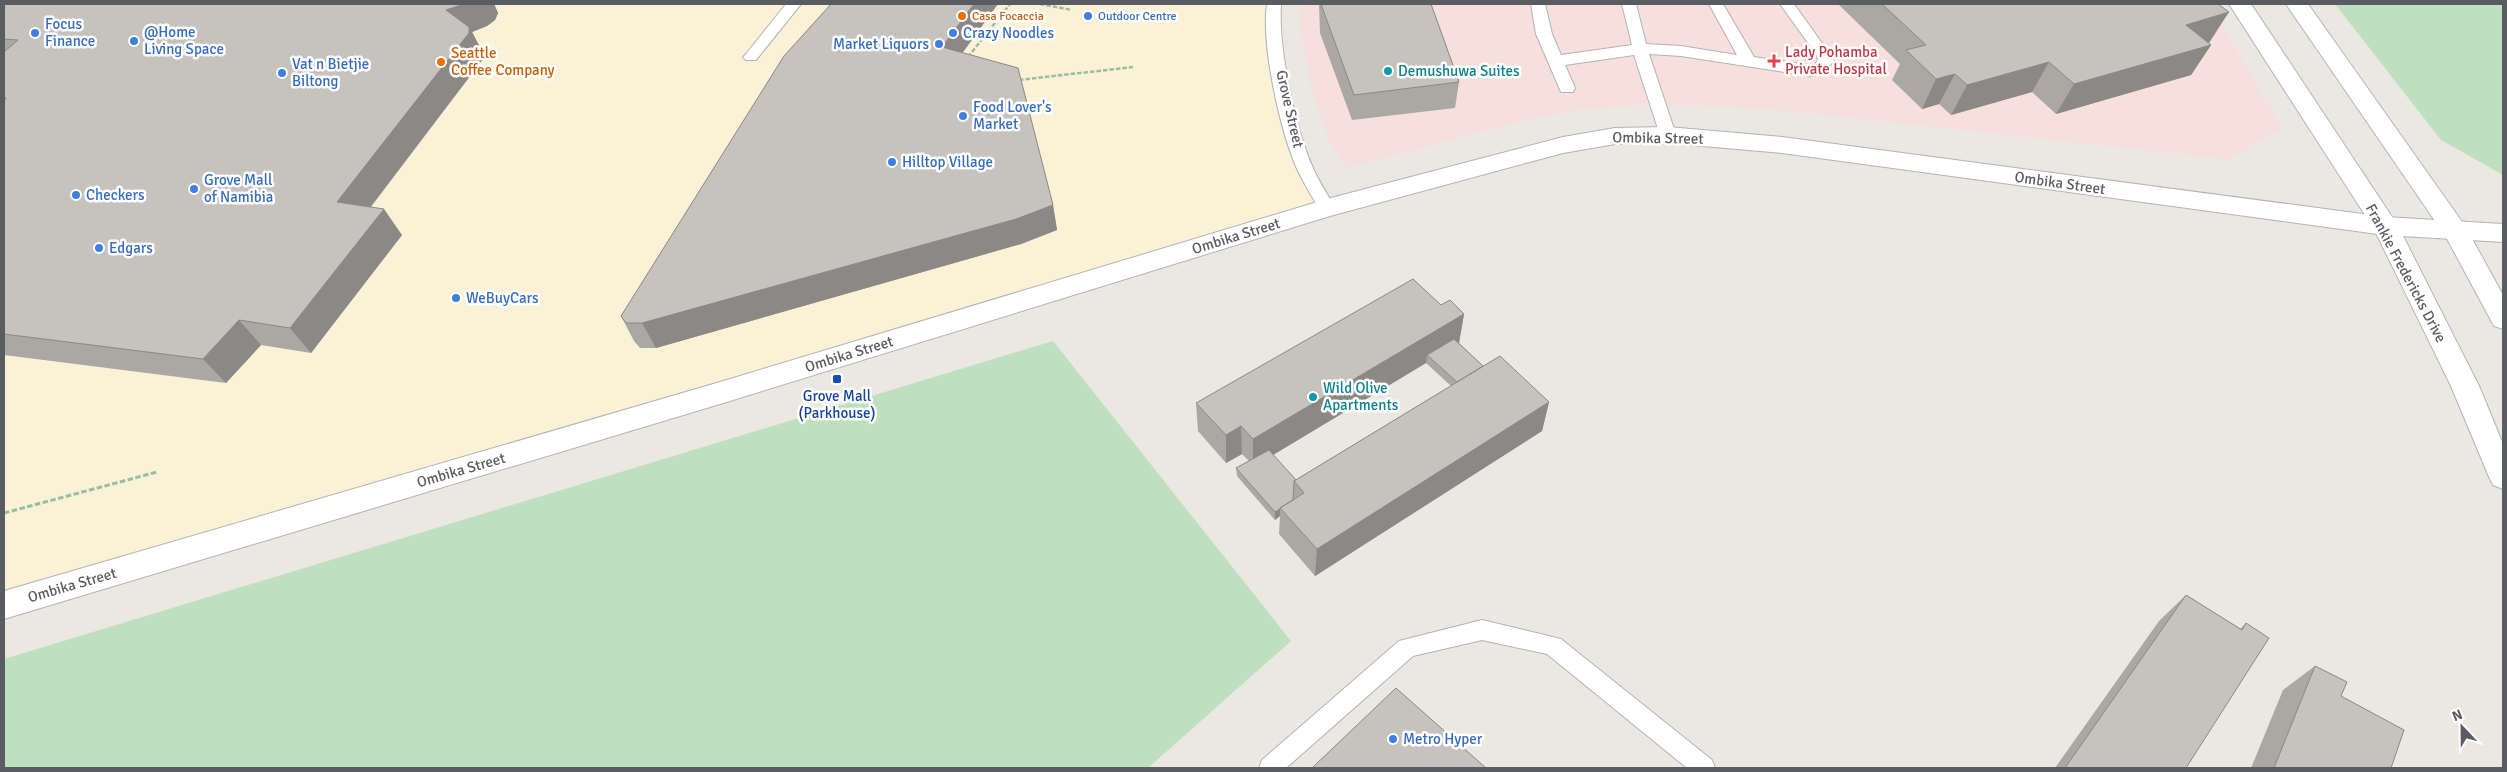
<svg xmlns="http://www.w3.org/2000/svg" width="2507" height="772" viewBox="0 0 2507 772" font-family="Signika,sans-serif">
	<rect width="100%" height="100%" fill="#eae8e0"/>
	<!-- commercial -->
	<path fill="#faf1d6" d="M 4,4 L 1274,4 L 1284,91 L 1327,208 L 720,393 L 4,605 Z"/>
	<!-- medical -->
	<path fill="#f7dfdc" d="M 1300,4 L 2210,4 L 2282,129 L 2228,159 L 1763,108 L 1654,104 L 1582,109 L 1514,123 L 1346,168 L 1330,143 L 1311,88 L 1301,34 Z"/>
	<!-- green -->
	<path fill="#bfe0bf" d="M 2335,4 L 2503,4 L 2503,175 L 2441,140 Z
		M 1053,341 L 1291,641 L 1148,768 L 4,768 L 4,659 Z"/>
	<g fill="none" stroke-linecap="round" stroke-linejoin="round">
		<defs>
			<path id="service" d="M 786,4 L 801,4 L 756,60 L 746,60 L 743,57 L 746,54 Z
				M 1267,4 L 1281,4 C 1278,48 1295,127 1313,168 C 1319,182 1328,195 1335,208 L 1333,212 L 1321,212 C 1313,198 1304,184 1297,169 C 1280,130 1261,45 1267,4 Z
				M 1531,4 L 1545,4 L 1552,34 L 1561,55 L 1632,45 L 1622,4 L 1636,4 L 1646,44 L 1681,46 L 1737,55 L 1709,4 L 1723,4 L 1754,57 L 1814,66 L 1818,60 L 1816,54 L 1780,4 L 1794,4 L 1834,60 L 1824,74 L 1810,76 L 1681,56 L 1649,54 L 1676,135 L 1674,139 L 1662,139 L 1660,135 L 1634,55 L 1565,65 L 1575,88 L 1573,92 L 1561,92 L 1536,34 Z
				M 1482,620 L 1561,639 L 1712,760 L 1715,768 L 1687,768 L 1547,654 L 1482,640 L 1413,656 L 1286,768 L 1259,768 L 1262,760 L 1399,641 Z"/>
			<path id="minor" d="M 1668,127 L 1782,137 L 2385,217 L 2503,224 L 2503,242 L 2385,235 L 1782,153 L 1668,143 L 1615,144 L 1563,153 L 1330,216 L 720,404 L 4,619 L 4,591 L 720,382 L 1327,199 L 1563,137 L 1615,128 Z"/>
			<path id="secondary" d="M 2229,4 L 2251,4 L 2398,226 L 2479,386 L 2503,444 L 2503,489 L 2493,485 L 2489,477 L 2451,386 L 2374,229 Z
				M 2286,4 L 2308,4 L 2465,226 L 2503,295 L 2503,329 L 2494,326 L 2446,237 Z"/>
		</defs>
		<!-- service casing -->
		<use href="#service" stroke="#b1b3b7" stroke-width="2"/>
		<!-- minor casing -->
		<use href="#minor" stroke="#b1b3b7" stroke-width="2"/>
		<!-- secondary casing -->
		<use href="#secondary" stroke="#b2b5ba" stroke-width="2"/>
		<!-- path-far1 -->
		<path stroke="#97bea2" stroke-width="2.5" stroke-dasharray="4.5 2" stroke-linecap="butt" d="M 1040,4 L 1072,10
			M 968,57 L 1010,4
			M 1019,80 L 1133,67"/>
		<!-- path -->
		<path stroke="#97bea2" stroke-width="3" stroke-dasharray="5.5 2.5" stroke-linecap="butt" d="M 4,513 L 157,472"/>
		<!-- service -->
		<use href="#service" fill="#fff" fill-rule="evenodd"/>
		<!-- minor -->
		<use href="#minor" fill="#fff" fill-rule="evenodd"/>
		<!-- secondary -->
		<use href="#secondary" fill="#fff" fill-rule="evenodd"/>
	</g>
	<!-- wall -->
	<path fill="#aaa8a3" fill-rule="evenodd" d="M 4,4 L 494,4 L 498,13 L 495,20 L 487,26 L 472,32 L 483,53 L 483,59 L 371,207 L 402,235 L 311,353 L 261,345 L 226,383 L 4,355 Z
		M 1319,4 L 1431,4 L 1459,82 L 1455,108 L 1352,120 L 1320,33 Z
		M 1838,4 L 2218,4 L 2209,43 L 2211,45 L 2191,75 L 2056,114 L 2032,92 L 1951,115 L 1939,104 L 1922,109 L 1892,80 L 1900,64 Z
		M 963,53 L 1053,205 L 1057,230 L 1021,244 L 656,348 L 640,348 L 634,341 L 621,316 Z
		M 1441,305 L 1464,314 L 1459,343 L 1483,366 L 1549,402 L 1542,431 L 1315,576 L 1279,534 L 1280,516 L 1275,520 L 1237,476 L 1236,468 L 1249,461 L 1242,454 L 1226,463 L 1198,431 L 1196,403 ZM 1426,363 L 1451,386 L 1296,480 L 1273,455 Z
		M 2186,595 L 2240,629 L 2246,623 L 2186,768 L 2055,768 L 2159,621 Z
		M 2315,666 L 2341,696 L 2391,768 L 2251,768 L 2283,690 Z"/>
	<!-- shaded-wall -->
	<path fill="#8b8885" d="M 464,4 L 494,4 L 498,13 L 495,20 L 487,26 L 472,32 L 483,53 L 483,59 L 355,227 L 337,202 L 446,10 Z
		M 974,4 L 998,4 L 948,73 L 942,47 Z
		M 2229,12 L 2209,43 L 2186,25 Z
		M 2211,45 L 2191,75 L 2056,114 L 2074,84 Z
		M 2049,62 L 2032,92 L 1951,115 L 1967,85 Z
		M 1955,74 L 1939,104 L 1922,109 L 1936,79 Z
		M 1053,205 L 1057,230 L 1021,244 L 656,348 L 642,323 Z
		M 384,209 L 402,235 L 311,353 L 290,328 Z
		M 1464,314 L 1459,343 L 1432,359 L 1427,355 L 1426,363 L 1253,467 L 1253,439 Z
		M 239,320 L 261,345 L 226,383 L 203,359 Z
		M 1549,402 L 1542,431 L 1315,576 L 1317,549 Z
		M 1241,426 L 1242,454 L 1226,463 L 1226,435 Z
		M 1280,509 L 1280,516 L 1275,520 L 1275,512 Z"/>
	<!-- building -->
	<path fill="#c6c3be" stroke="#8b8885" d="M 4,4 L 464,4 L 446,10 L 469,27 L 469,33 L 337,202 L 384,209 L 290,328 L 239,320 L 203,359 L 4,334 L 4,101 L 6,98 L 4,98 L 4,52 L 18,40 L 4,39 Z
		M 831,4 L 974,4 L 942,47 L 1018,68 L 1053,205 L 1016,219 L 642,323 L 626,323 L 621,316 L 784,56 Z
		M 1321,4 L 1431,4 L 1459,82 L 1354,95 L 1322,7 Z
		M 1882,4 L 2218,4 L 2229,12 L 2186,25 L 2211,45 L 2074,84 L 2049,62 L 1967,85 L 1955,74 L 1936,79 L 1906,50 L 1926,45 Z
		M 1413,279 L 1441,305 L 1450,300 L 1464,314 L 1253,439 L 1241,426 L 1226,435 L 1196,403 Z
		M 1454,339 L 1483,366 L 1457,382 L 1427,355 Z
		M 1500,356 L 1549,402 L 1317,549 L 1280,508 L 1304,493 L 1294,481 Z
		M 1269,450 L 1296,480 L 1294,481 L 1293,500 L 1280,508 L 1281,508 L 1275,512 L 1236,468 Z
		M 2186,595 L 2242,630 L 2246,623 L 2269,638 L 2186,768 L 2065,768 Z
		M 2315,666 L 2347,682 L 2341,696 L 2404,730 L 2391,768 L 2274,768 Z
		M 1396,688 L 1486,768 L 1312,768 Z"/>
	<!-- markers -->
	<g fill="#e8710a" stroke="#fff" stroke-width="2">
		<circle cx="962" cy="16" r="5"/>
		<circle cx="441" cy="62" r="5"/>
	</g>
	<g fill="#3f7fe0" stroke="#fff" stroke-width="2">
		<circle cx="1088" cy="16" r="5"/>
		<circle cx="35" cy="33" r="5"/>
		<circle cx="953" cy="33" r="5"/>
		<circle cx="134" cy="41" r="5"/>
		<circle cx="939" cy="44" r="5"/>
		<circle cx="282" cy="73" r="5"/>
		<circle cx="963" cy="116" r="5"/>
		<circle cx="892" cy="162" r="5"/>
		<circle cx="194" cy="189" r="5"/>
		<circle cx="76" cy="195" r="5"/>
		<circle cx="99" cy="248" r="5"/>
		<circle cx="456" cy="298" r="5"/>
		<circle cx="1393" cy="739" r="5"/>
	</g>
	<path fill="#e0444e" stroke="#fff" stroke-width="2" d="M1771.5 53.5h5v5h5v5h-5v5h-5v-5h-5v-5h5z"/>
	<g fill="#0f9aa8" stroke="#fff" stroke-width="2">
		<circle cx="1388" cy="71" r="5"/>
		<circle cx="1313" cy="397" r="5"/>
	</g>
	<rect fill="#1a4fb4" stroke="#fff" stroke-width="2" x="832" y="374" width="10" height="10" rx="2.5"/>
	<g text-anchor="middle" stroke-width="5" stroke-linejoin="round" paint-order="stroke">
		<!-- far-food labels -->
		<g font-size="12" fill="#c56008" stroke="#fff" text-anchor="start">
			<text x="972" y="20">Casa Focaccia</text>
		</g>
		<!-- far-shop labels -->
		<g font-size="12" fill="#366cbe" stroke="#fff" text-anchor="start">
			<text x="1098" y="20">Outdoor Centre</text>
		</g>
		<!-- shop labels -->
		<g font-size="15" fill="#366cbe" stroke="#fff" text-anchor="start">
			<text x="45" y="29">Focus<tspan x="45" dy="17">Finance</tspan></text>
			<text x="144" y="37">@Home<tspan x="144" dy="17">Living Space</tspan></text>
			<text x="963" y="38">Crazy Noodles</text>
			<text x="929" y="49" text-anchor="end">Market Liquors</text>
			<text x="292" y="69">Vat n Bietjie<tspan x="292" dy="17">Biltong</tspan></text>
			<text x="973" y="112">Food Lover's<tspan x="973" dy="17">Market</tspan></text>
			<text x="902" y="167">Hilltop Village</text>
			<text x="204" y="185">Grove Mall<tspan x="204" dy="17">of Namibia</tspan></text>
			<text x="86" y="200">Checkers</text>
			<text x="109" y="253">Edgars</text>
			<text x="466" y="303">WeBuyCars</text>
			<text x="1403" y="744">Metro Hyper</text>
		</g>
		<!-- health labels -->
		<g font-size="15" fill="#be3a42" stroke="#fff" text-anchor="start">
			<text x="1785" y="57">Lady Pohamba<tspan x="1785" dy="17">Private Hospital</tspan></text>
		</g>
		<!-- food labels -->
		<g font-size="15" fill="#c56008" stroke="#fff" text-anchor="start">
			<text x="451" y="58">Seattle<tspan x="451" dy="17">Coffee Company</tspan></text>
		</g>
		<!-- culture labels -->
		<g font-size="15" fill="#0d838f" stroke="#fff" text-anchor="start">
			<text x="1398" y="76">Demushuwa Suites</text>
			<text x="1323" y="393">Wild Olive<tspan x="1323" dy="17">Apartments</tspan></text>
		</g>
		<!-- street labels -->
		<g font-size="15" fill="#595c60" stroke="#fff">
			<text transform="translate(1290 109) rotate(77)" y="5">Grove Street</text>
			<text transform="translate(1658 138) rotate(1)" y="5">Ombika Street</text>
			<text transform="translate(2060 183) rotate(8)" y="5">Ombika Street</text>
			<text transform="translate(1236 236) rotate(-17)" y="5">Ombika Street</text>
			<text transform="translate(2406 273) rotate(62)" y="5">Frankie Fredericks Drive</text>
			<text transform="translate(849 354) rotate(-17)" y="5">Ombika Street</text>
			<text transform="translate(461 470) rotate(-16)" y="5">Ombika Street</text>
			<text transform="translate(72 585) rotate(-16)" y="5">Ombika Street</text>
		</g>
		<!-- transit labels -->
		<g font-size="15" fill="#164399" stroke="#fff">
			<text x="837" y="401">Grove Mall<tspan x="837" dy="17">(Parkhouse)</tspan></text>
		</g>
	</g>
	<!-- border -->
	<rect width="2507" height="772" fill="none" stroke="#595c60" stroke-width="10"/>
	<!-- north arrow -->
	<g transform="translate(2462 727) rotate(338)" stroke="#ffffff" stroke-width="4" paint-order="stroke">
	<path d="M0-4L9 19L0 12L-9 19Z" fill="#595c60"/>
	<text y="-8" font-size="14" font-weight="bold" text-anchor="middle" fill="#595c60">N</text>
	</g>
</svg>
